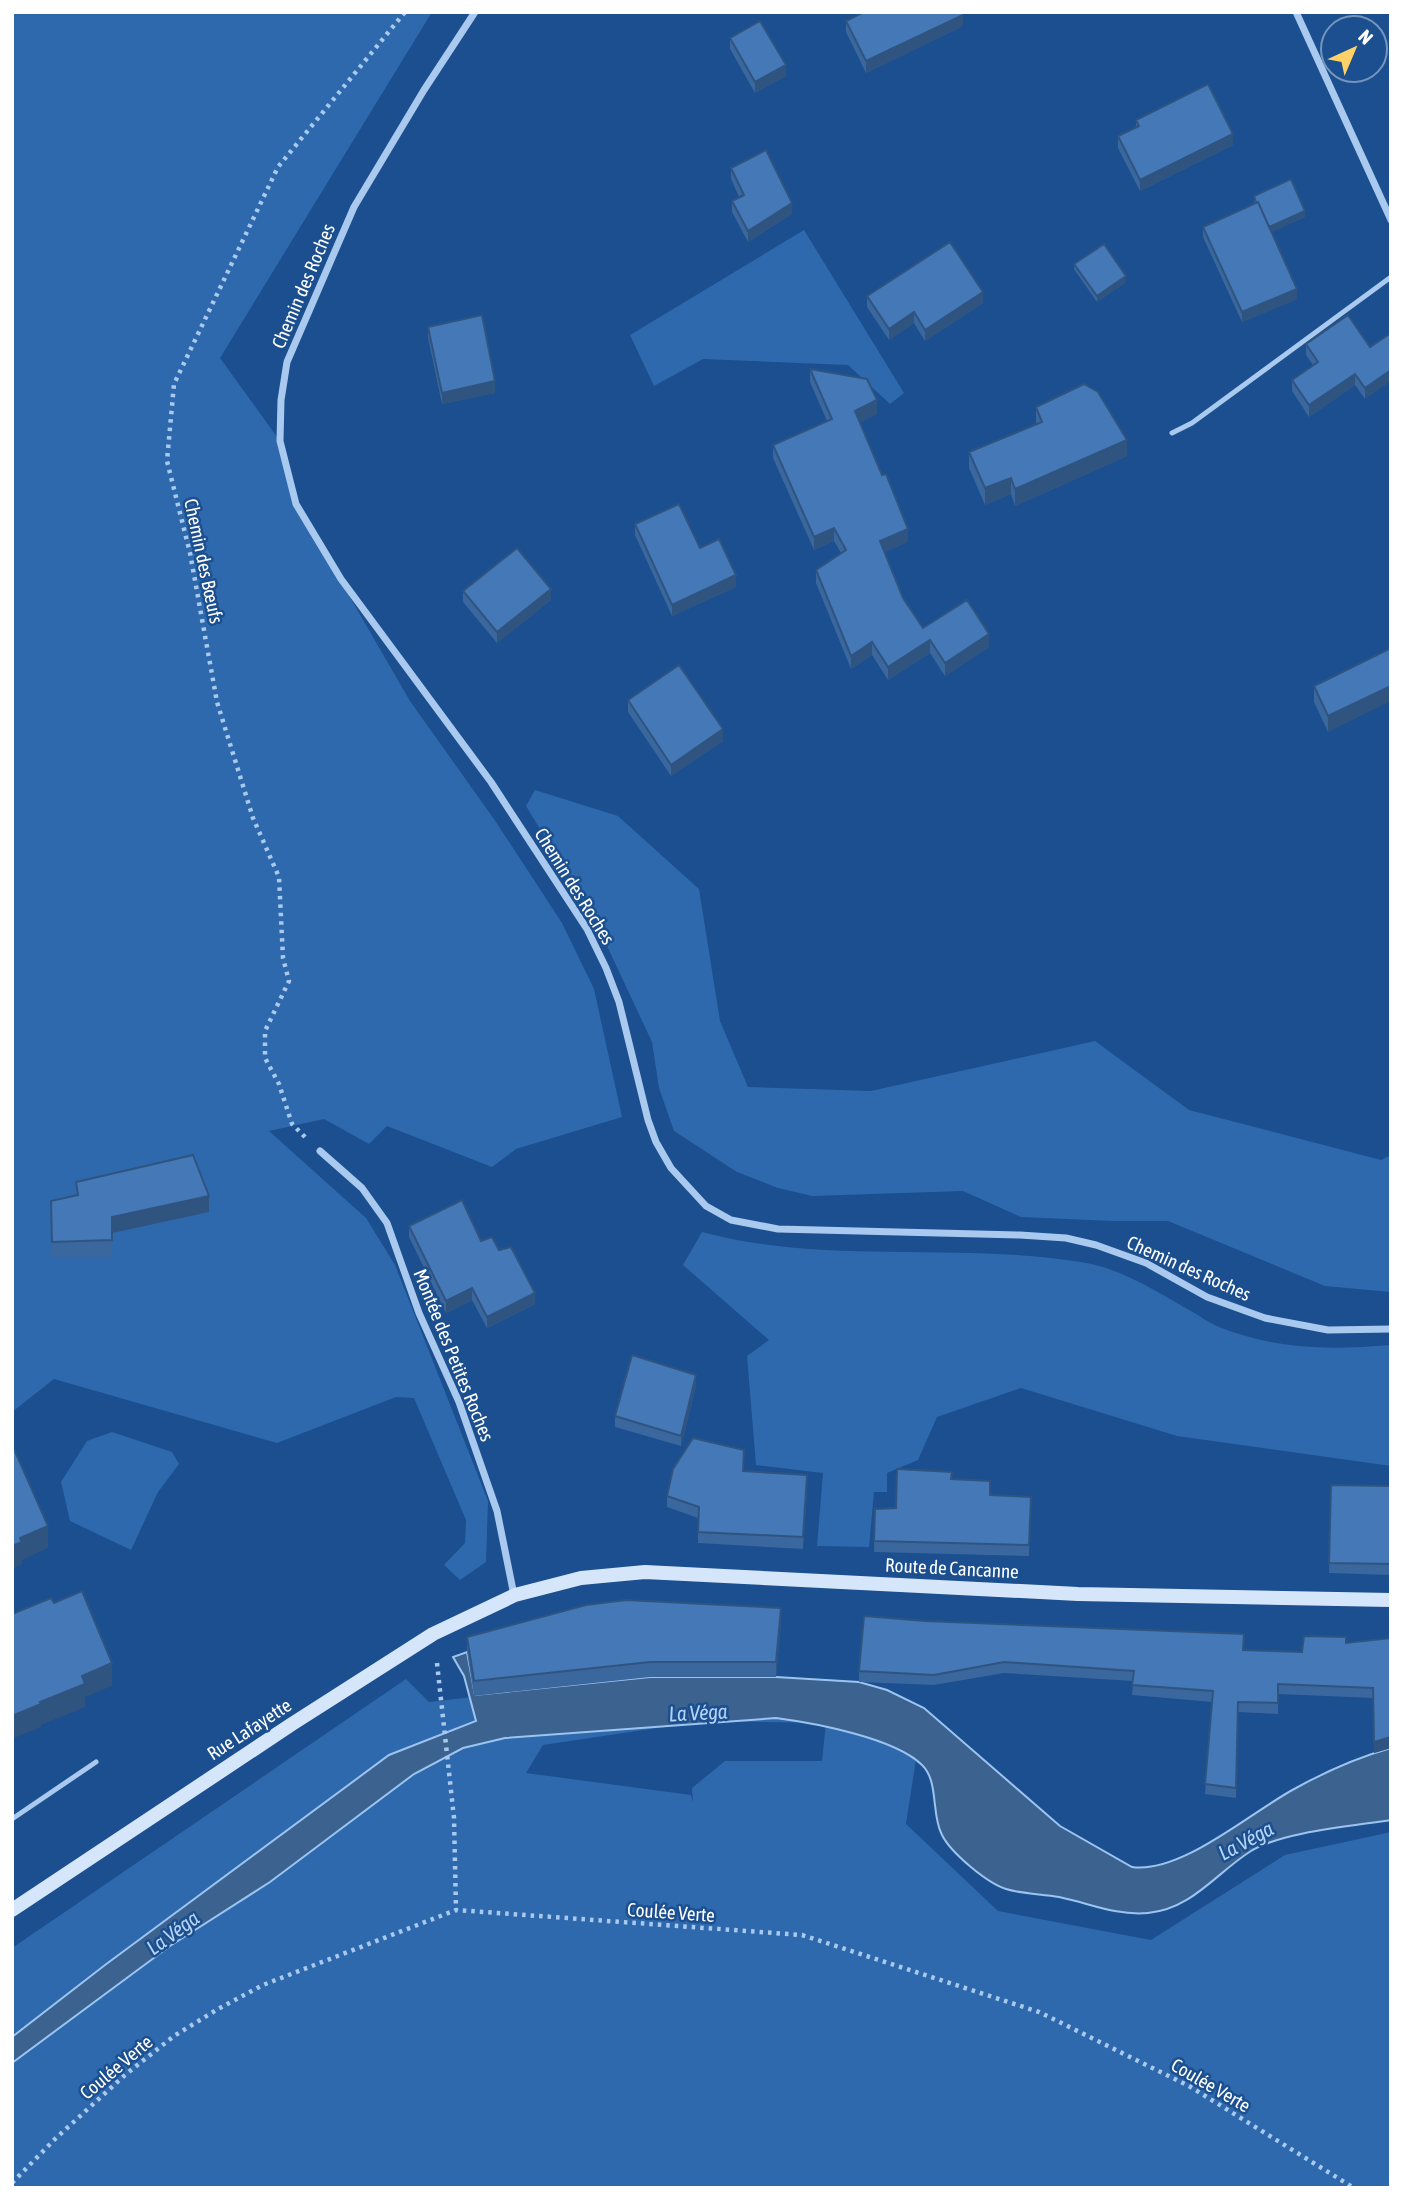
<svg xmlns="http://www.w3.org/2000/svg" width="1403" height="2200" viewBox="0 0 1403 2200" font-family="'Asap Condensed',sans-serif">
	<rect width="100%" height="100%" fill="#1b4f8f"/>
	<!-- green -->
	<path fill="#2e69ad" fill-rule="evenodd" d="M 12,12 L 432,12 L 220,358 L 280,441 L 296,504 L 410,701 L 496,822 L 562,923 L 594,989 L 622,1117 L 516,1149 L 492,1167 L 387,1126 L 369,1144 L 324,1119 L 269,1131 L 366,1218 L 395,1265 L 488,1501 L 486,1562 L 460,1580 L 444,1565 L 465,1543 L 466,1520 L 414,1398 L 396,1397 L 277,1443 L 54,1379 L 12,1412 Z
		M 804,230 L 904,393 L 890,404 L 848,365 L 703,359 L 654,386 L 630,335 Z
		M 535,790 L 618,816 L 699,889 L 720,1021 L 748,1087 L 871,1091 L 1095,1041 L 1189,1110 L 1381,1160 L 1391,1155 L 1391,1292 L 1325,1286 L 1168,1221 L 1112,1221 L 1021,1217 L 963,1191 L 812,1196 L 778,1188 L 737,1172 L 674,1131 L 659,1088 L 652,1042 L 593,916 L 526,806 Z
		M 702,1232 C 825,1265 956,1242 1081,1262 C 1121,1268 1157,1292 1191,1311 C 1200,1316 1209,1323 1219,1327 C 1279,1350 1328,1350 1391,1345 L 1391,1466 L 1177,1436 L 1021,1388 L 937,1417 L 918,1460 L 887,1473 L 887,1492 L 874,1492 L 869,1547 L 817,1546 L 823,1473 L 756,1465 L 747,1356 L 769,1340 L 683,1265 Z
		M 112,1432 L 172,1452 L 179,1464 L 158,1492 L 131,1550 L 70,1521 L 61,1482 L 87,1441 Z
		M 650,1677 L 776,1677 L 859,1682 L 887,1690 L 924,1708 L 906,1824 L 998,1911 L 1151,1940 L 1285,1855 L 1391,1832 L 1391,2188 L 12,2188 L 12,1948 L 406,1679 L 429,1702 ZM 704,1721 L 826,1723 L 822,1761 L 725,1761 L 692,1788 L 693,1803 L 691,1795 L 526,1773 L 543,1745 Z"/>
	<!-- water -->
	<path fill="#3c6290" stroke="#9cc4f0" stroke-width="2" d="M 467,1652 L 475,1695 L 650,1677 L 776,1677 L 859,1682 L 887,1690 L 924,1708 L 1060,1826 L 1132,1867 C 1182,1874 1252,1811 1296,1788 C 1325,1772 1359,1757 1391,1748 L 1391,1820 C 1353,1826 1282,1832 1251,1851 C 1216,1873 1192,1909 1148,1913 C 1116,1916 1089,1903 1059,1897 C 1042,1894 1022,1894 1006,1889 C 987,1883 951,1853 942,1835 C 931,1815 939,1781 922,1765 C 895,1738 814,1723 776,1718 L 505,1738 L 463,1748 L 414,1774 L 270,1882 L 170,1946 L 12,2063 L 12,2037 L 105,1965 L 389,1755 L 476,1721 L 464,1676 L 453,1657 Z"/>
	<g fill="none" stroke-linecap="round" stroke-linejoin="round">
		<!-- path -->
		<path stroke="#a9c9ee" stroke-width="4.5" stroke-dasharray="3.5 5" stroke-linecap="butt" d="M 305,1137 L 292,1124 L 279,1084 L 265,1058 L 265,1031 L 289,981 L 283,958 L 279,877 L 253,818 L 217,702 L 190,553 L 167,461 L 174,384 L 278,167 L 405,12
			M 437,1663 L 454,1818 L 456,1910
			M 12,2183 L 55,2139 L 125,2075 L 174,2036 L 218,2009 L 263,1985 L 456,1910 L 802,1935 L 1039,2012 L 1189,2086 L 1354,2188"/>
		<!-- lane -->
		<path stroke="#a9c9ee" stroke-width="5" d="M 1172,433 L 1192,423 L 1391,277
			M 12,1819 L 96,1762"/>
		<!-- street -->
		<path stroke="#a9c9ee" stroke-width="7" d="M 475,12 L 424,90 L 354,207 L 287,362 L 281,400 L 280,441 L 296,504 L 341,579 L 491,782 L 587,929 L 606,968 L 619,1002 L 648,1120 L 656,1142 L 671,1168 L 706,1206 L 731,1220 L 778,1229 L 1020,1235 L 1066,1238 L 1096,1245 L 1146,1263 L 1207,1297 L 1265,1318 L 1328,1330 L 1391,1329
			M 1296,12 L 1391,220
			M 320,1151 L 362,1188 L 387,1223 L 419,1313 L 459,1402 L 497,1511 L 514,1595"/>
		<!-- secondary -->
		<path stroke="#d6e6fa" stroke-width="14" d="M 12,1910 L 292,1724 L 433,1634 L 515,1595 L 581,1578 L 645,1572 L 1078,1594 L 1391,1600"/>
	</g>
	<!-- wall -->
	<path fill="#3a679d" d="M 846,21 L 963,26 L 866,73 L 846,32 Z
		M 730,38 L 786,76 L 755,93 L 730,49 Z
		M 1136,120 L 1233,145 L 1140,191 L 1118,148 L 1118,136 L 1136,128 Z
		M 731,168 L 792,214 L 748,242 L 732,212 L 732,201 L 739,197 L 731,179 Z
		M 1254,196 L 1305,217 L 1271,232 L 1297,299 L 1242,322 L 1203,237 L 1203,227 L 1254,204 Z
		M 1074,264 L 1126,282 L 1097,302 L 1074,269 Z
		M 867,296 L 983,303 L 925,341 L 914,323 L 889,340 L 867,307 Z
		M 428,327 L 495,393 L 442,404 L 428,338 Z
		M 1306,344 L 1370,347 L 1365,399 L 1355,385 L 1309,417 L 1292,391 L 1292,380 L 1313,365 L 1306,355 Z
		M 810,369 L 877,414 L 860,422 L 908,542 L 884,552 L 903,598 L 923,628 L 989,647 L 945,676 L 930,653 L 888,680 L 872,655 L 851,669 L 816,583 L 816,570 L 841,553 L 834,541 L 814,550 L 773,458 L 773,445 L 827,421 L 810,382 Z
		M 1036,407 L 1127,456 L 1015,506 L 1011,494 L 985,505 L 969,468 L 969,452 L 1036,424 Z
		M 635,524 L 700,548 L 736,587 L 672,616 L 635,535 Z
		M 463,591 L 551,600 L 497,643 L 463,602 Z
		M 1391,648 L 1328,732 L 1314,702 L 1314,686 Z
		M 628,700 L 723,741 L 671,776 L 628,712 Z
		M 76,1182 L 209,1212 L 112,1233 L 112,1257 L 52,1258 L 51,1201 L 76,1195 Z
		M 409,1226 L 481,1241 L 499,1250 L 535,1304 L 487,1328 L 472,1300 L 446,1313 L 409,1237 Z
		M 696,1386 L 681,1446 L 615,1427 L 615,1416 Z
		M 744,1461 L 743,1471 L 807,1486 L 803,1549 L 698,1543 L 698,1518 L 667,1507 L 667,1496 Z
		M 951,1479 L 990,1495 L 1031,1497 L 1029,1556 L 874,1552 L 875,1509 L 896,1508 Z
		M 1331,1485 L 1391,1486 L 1391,1575 L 1329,1573 Z
		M 864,1616 L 1243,1650 L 1302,1652 L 1346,1643 L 1391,1638 L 1391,1748 L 1374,1753 L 1373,1698 L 1278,1694 L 1278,1714 L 1238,1712 L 1236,1798 L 1205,1794 L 1212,1702 L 1132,1695 L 1133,1681 L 1004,1673 L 934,1685 L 859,1682 L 859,1671 Z
		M 781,1623 L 776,1677 L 650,1677 L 474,1696 L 467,1652 L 467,1637 Z"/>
	<!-- shaded-wall -->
	<path fill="#305480" d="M 963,15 L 963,26 L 866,73 L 866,61 Z
		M 786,65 L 786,76 L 755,93 L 755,82 Z
		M 1233,134 L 1233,145 L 1140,191 L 1140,180 Z
		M 792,203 L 792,214 L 748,242 L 748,231 Z
		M 1305,211 L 1305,217 L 1268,234 L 1268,228 Z
		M 1126,276 L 1126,282 L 1097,302 L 1097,296 Z
		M 1297,289 L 1297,299 L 1242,322 L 1242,312 Z
		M 983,292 L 983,303 L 925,341 L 925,330 Z
		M 914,312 L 914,323 L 889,340 L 889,329 Z
		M 1391,370 L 1391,381 L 1365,399 L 1365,388 Z
		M 1355,374 L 1355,385 L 1309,417 L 1309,405 Z
		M 495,381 L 495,393 L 442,404 L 442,393 Z
		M 877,400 L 877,414 L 855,425 L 855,411 Z
		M 1127,440 L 1127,456 L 1015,506 L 1015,489 Z
		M 1011,478 L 1011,494 L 985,505 L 985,488 Z
		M 834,528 L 834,541 L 814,550 L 814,537 Z
		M 908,529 L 908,542 L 880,554 L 880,541 Z
		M 736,575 L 736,587 L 672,616 L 672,605 Z
		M 551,589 L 551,600 L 497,643 L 497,632 Z
		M 989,634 L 989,647 L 945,676 L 945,663 Z
		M 930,640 L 930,653 L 888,680 L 888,667 Z
		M 872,642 L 872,655 L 851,669 L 851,656 Z
		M 1391,686 L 1391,701 L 1328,732 L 1328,716 Z
		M 723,729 L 723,741 L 671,776 L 671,765 Z
		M 209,1196 L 209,1212 L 112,1233 L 112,1217 Z
		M 472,1288 L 472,1300 L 446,1313 L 446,1301 Z
		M 535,1293 L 535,1304 L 487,1328 L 487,1317 Z
		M 696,1375 L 696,1386 L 681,1446 L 681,1436 Z
		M 48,1526 L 48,1548 L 22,1560 L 22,1564 L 12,1569 L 12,1546 L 20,1538 Z
		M 781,1608 L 781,1623 L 776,1677 L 776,1662 Z
		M 112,1663 L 112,1686 L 85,1697 L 85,1707 L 41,1725 L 41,1727 L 12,1739 L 12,1716 L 40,1702 L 82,1676 Z
		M 1391,1737 L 1391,1748 L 1374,1753 L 1374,1742 Z"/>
	<!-- building -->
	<path fill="#4478b7" stroke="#305480" stroke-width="2" d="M 864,12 L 961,12 L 963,15 L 866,61 L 846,21 Z
		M 760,21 L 786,65 L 755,82 L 730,38 Z
		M 1208,84 L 1233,134 L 1140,180 L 1118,136 L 1139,126 L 1136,120 Z
		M 766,150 L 792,203 L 748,231 L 732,201 L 744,195 L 731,168 Z
		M 1291,179 L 1305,211 L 1269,227 L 1258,202 L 1256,203 L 1254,196 Z
		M 1258,202 L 1297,289 L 1242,312 L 1203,227 Z
		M 950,242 L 983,292 L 925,330 L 914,312 L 889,329 L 867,296 Z
		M 1104,244 L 1126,276 L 1097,296 L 1074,264 Z
		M 482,315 L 495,381 L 442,393 L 428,327 Z
		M 1348,315 L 1370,347 L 1391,333 L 1391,370 L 1365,388 L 1355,374 L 1309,405 L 1292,380 L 1318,362 L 1306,344 Z
		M 810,369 L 867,379 L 877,400 L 855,411 L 882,475 L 886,474 L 908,529 L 880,541 L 903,598 L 923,628 L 967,600 L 989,634 L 945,663 L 930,640 L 888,667 L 872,642 L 851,656 L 816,570 L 846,550 L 834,528 L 814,537 L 773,445 L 832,419 Z
		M 1084,384 L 1098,392 L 1127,440 L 1015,489 L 1011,478 L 985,488 L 969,452 L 1042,422 L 1036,407 Z
		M 679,504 L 700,548 L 719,539 L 736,575 L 672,605 L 635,524 Z
		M 517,548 L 551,589 L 497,632 L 463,591 Z
		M 1391,648 L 1391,686 L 1328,716 L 1314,686 Z
		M 679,665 L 723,729 L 671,765 L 628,700 Z
		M 193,1155 L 209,1196 L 112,1217 L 112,1240 L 52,1242 L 51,1201 L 78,1195 L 76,1182 Z
		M 462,1200 L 481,1241 L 492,1237 L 499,1250 L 511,1247 L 535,1293 L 487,1317 L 472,1288 L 446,1301 L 409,1226 Z
		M 632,1355 L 696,1375 L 681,1436 L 615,1416 Z
		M 693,1438 L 744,1450 L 743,1471 L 807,1475 L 803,1537 L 698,1532 L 699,1507 L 667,1496 L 673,1469 Z
		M 14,1449 L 48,1526 L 20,1538 L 22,1542 L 12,1546 L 12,1450 Z
		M 897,1469 L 952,1472 L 951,1479 L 990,1481 L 990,1495 L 1031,1497 L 1029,1545 L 874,1541 L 875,1509 L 896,1508 Z
		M 1331,1485 L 1391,1486 L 1391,1564 L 1329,1563 Z
		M 82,1591 L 112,1663 L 82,1676 L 85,1684 L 40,1702 L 41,1704 L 12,1716 L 12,1614 L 51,1598 L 54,1603 Z
		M 626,1600 L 781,1608 L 776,1662 L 650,1662 L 474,1681 L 467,1637 L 586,1605 Z
		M 864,1616 L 925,1621 L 1244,1634 L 1243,1650 L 1302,1652 L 1304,1636 L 1346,1637 L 1346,1643 L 1391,1638 L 1391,1737 L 1374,1742 L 1373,1688 L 1278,1684 L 1278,1703 L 1238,1702 L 1236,1788 L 1205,1784 L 1213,1691 L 1132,1685 L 1134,1671 L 1004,1662 L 934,1675 L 859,1671 Z"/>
	<g text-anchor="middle" stroke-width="5" stroke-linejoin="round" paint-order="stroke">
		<!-- street labels -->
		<g font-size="19" fill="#fff" stroke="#1b4f8f">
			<text transform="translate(303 286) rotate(-67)" y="7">Chemin des Roches</text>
			<text transform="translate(204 561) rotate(78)" y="7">Chemin des Bœufs</text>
			<text transform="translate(575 886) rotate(58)" y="7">Chemin des Roches</text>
			<text transform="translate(1189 1268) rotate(24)" y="7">Chemin des Roches</text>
			<text transform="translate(454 1355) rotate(68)" y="7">Montée des Petites Roches</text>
			<text transform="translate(952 1568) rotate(3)" y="7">Route de Cancanne</text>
			<text transform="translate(249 1729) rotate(-33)" y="7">Rue Lafayette</text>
			<text transform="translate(671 1912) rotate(4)" y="7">Coulée Verte</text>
			<text transform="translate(116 2067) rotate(-40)" y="7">Coulée Verte</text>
			<text transform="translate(1211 2085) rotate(30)" y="7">Coulée Verte</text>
		</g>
		<!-- water labels -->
		<g font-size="21" font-style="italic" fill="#b5d3f5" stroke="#1b4f8f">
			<text transform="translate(698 1713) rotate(-3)" y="7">La Véga</text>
			<text transform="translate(1246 1841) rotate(-28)" y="7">La Véga</text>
			<text transform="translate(173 1933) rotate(-36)" y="7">La Véga</text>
		</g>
	</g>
	<!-- border -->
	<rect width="1403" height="2200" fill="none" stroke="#ffffff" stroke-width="28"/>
	<!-- north arrow -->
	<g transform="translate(1354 49) rotate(44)"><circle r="33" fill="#1b4f8f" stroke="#7695bc" stroke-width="2"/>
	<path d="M0-5L12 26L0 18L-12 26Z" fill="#ffd166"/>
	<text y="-10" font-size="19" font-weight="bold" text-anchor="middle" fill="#ffffff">N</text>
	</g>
</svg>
